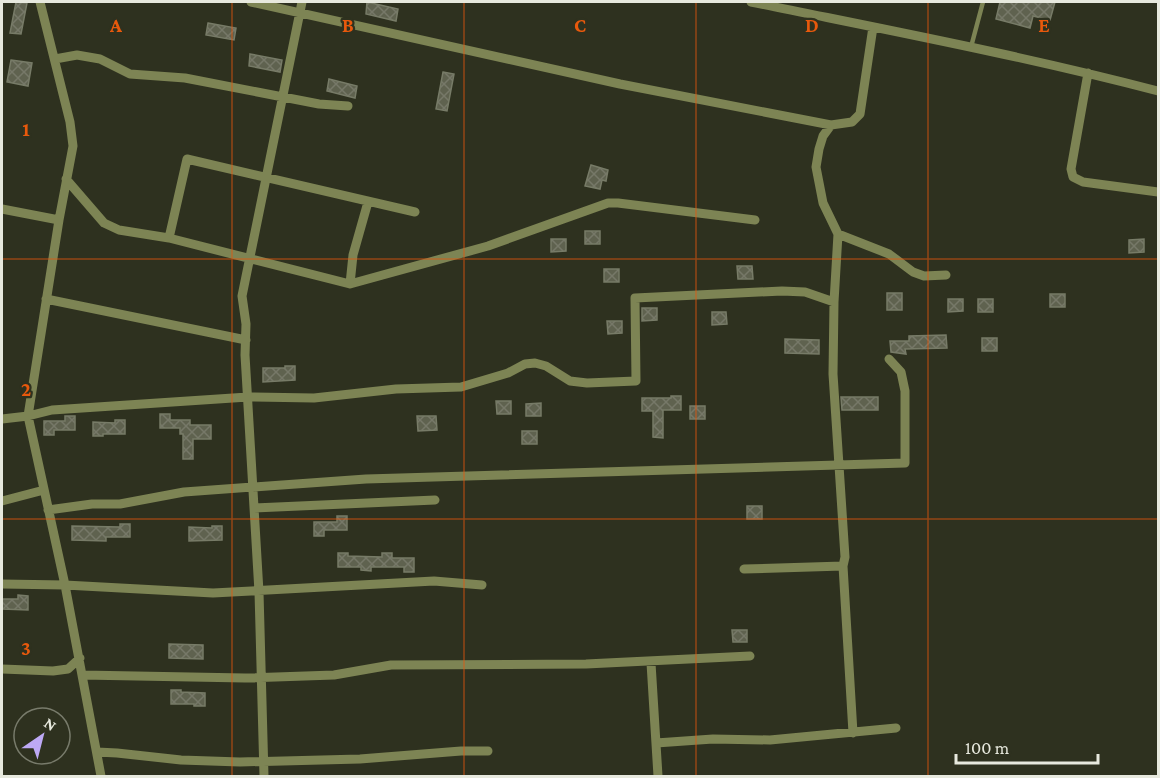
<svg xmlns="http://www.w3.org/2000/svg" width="1160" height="778" viewBox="0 0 1160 778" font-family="'Crimson Pro',serif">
	<defs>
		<pattern id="building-cross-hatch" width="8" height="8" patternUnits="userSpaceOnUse" patternTransform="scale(1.5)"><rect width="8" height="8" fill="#5f624f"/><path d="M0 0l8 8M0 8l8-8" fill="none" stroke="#767868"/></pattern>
	</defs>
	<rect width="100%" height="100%" fill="#2e311f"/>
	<!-- building -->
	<path fill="url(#building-cross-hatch)" stroke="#777b67" stroke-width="1.5" d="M 16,2 L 27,3 L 21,34 L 10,33 Z
		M 367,2 L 398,9 L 396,21 L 366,14 Z
		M 1000,2 L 1055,2 L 1050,20 L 1033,16 L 1030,28 L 996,19 Z
		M 208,23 L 236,28 L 234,40 L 206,35 Z
		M 250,54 L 282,60 L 280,72 L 249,66 Z
		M 11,60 L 32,63 L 28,86 L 7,82 Z
		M 443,72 L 454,74 L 447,111 L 436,109 Z
		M 329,79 L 357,86 L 355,98 L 327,91 Z
		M 591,165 L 608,170 L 606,181 L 602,180 L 600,189 L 585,186 Z
		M 585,231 L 600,231 L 600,244 L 585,244 Z
		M 551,239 L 566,239 L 566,251 L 551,252 Z
		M 1144,239 L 1144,252 L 1129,253 L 1129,240 Z
		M 737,266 L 752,266 L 753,279 L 738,279 Z
		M 604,269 L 619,269 L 619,282 L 604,282 Z
		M 887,293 L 902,293 L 902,310 L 887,310 Z
		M 1050,294 L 1065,294 L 1065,307 L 1050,307 Z
		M 948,299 L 963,299 L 963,311 L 948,312 Z
		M 978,299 L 993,299 L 993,312 L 978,312 Z
		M 642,308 L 657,308 L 657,320 L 642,321 Z
		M 712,312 L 726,312 L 727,324 L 712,325 Z
		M 607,321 L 622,321 L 622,333 L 608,334 Z
		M 946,335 L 947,348 L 905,349 L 906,354 L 891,352 L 890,341 L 909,341 L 909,336 Z
		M 982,338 L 997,338 L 997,351 L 982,351 Z
		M 785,339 L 819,340 L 819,354 L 785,353 Z
		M 285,366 L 295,366 L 295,380 L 263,382 L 263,368 L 285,368 Z
		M 671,396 L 681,396 L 681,410 L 663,410 L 663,438 L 653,437 L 653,411 L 642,411 L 642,398 L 671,398 Z
		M 841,397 L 878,397 L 878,410 L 842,410 Z
		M 496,401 L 511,401 L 511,414 L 497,414 Z
		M 541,403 L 541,416 L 526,416 L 526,404 Z
		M 690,406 L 705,406 L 705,419 L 690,419 Z
		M 160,414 L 170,414 L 170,420 L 190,420 L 190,425 L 211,425 L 211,439 L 193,439 L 193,459 L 183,459 L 183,434 L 180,434 L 180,428 L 160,428 Z
		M 65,416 L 75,416 L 75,430 L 54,430 L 54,435 L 44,435 L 44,421 L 65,421 Z
		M 417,416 L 436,416 L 437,430 L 418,431 Z
		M 115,420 L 125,420 L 125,434 L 103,434 L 103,436 L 93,436 L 93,422 L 115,423 Z
		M 522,431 L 537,431 L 537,444 L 522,444 Z
		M 747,506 L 762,506 L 762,519 L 747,519 Z
		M 337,516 L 347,516 L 347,530 L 324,530 L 324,536 L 314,536 L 314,522 L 337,522 Z
		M 120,524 L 130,524 L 130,537 L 106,537 L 106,541 L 72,540 L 72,526 L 120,527 Z
		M 212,526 L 222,526 L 222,540 L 189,541 L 189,527 L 212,528 Z
		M 338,553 L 348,553 L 348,556 L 382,557 L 382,553 L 392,553 L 392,558 L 414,558 L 414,572 L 404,572 L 404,567 L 371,567 L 371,571 L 361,570 L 361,567 L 338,567 Z
		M 18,595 L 28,596 L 28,610 L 2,609 L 2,599 L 18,599 Z
		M 732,630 L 747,630 L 747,642 L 733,642 Z
		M 169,644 L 203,645 L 203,659 L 169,658 Z
		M 171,690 L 181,690 L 181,692 L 205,693 L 205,706 L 194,706 L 194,704 L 171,704 Z"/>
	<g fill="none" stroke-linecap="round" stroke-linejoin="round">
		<!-- service -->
		<path stroke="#7d8454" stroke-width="4.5" d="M 971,47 L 983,2"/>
		<!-- minor -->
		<path stroke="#7d8454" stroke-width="9" d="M 40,2 L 70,122 L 73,146 L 59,220 L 28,416 L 65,585 L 101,776
			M 251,2 L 620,84 L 831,125 L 852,122 L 860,114 L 873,27
			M 751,2 C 887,30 1024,56 1158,91
			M 55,59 L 77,55 L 100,59 L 130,74 L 185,78 L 319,104 L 348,106
			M 1088,73 L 1071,169 L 1073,177 L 1083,182 L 1158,192
			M 831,125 L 823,136 L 819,149 L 816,167 L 823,203 L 838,234 L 834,302 L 833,374 L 845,557 L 843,566 L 853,733
			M 66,179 L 104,223 L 119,230 L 169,238 L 350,284 L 488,246 L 608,203 L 618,203 L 755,220
			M 2,209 L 59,220
			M 838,234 L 889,254 L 913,272 L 924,276 L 946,275
			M 169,238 L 187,159 L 415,212
			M 350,284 L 353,255 L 368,202
			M 46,299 L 246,340
			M 2,419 L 28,416 L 52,410 L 248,397 L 314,398 L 396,389 L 461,387 L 508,373 L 525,364 L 535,363 L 546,366 L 570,381 L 587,383 L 636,381 L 635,298 L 782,291 L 805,292 L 834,302
			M 2,501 L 44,490
			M 254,508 L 435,500
			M 48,510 L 92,504 L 120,504 L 184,492 L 366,479 L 905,463 L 905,391 L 901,372 L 889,359
			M 744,569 L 843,566
			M 2,584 L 65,585 L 213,593 L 434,581 L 482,585
			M 651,663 L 658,776
			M 2,669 L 53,671 L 68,669 L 80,658
			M 82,675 L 245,678 L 334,675 L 391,665 L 586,664 L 750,656
			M 656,743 L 713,739 L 770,740 L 896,728
			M 97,752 L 117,753 L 181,760 L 240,762 L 360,759 L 461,751 L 488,751
			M 264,776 L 259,592 L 245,355 L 246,324 L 242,296 L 302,2"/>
	</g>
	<!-- grid -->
	<path fill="none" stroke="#e8590c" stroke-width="1.5" stroke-opacity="0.55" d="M 232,2 L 232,776M 464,2 L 464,776M 696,2 L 696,776M 928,2 L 928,776M 2,259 L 1158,259M 2,519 L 1158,519"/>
	<g font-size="20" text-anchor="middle" font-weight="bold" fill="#e8590c" stroke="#2e311f" stroke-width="4.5" stroke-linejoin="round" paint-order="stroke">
		<text x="116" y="32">A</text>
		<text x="348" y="32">B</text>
		<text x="580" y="32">C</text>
		<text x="812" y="32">D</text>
		<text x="1044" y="32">E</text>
		<text x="26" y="136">1</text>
		<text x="26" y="396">2</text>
		<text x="26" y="655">3</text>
	</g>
	<!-- border -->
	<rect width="1160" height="778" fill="none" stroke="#e7e9de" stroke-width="6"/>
	<!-- north arrow -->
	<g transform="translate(42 736) rotate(35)"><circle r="28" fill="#2e311f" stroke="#787b6b" stroke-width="1.5"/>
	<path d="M0-4.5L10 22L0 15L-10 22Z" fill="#bda9f5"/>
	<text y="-9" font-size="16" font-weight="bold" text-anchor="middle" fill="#e7e9de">N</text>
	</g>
	<!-- scale -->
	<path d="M956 754v9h142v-9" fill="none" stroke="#e7e9de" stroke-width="3"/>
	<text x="965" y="754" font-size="18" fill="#e7e9de" stroke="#2e311f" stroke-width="4.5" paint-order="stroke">100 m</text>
</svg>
